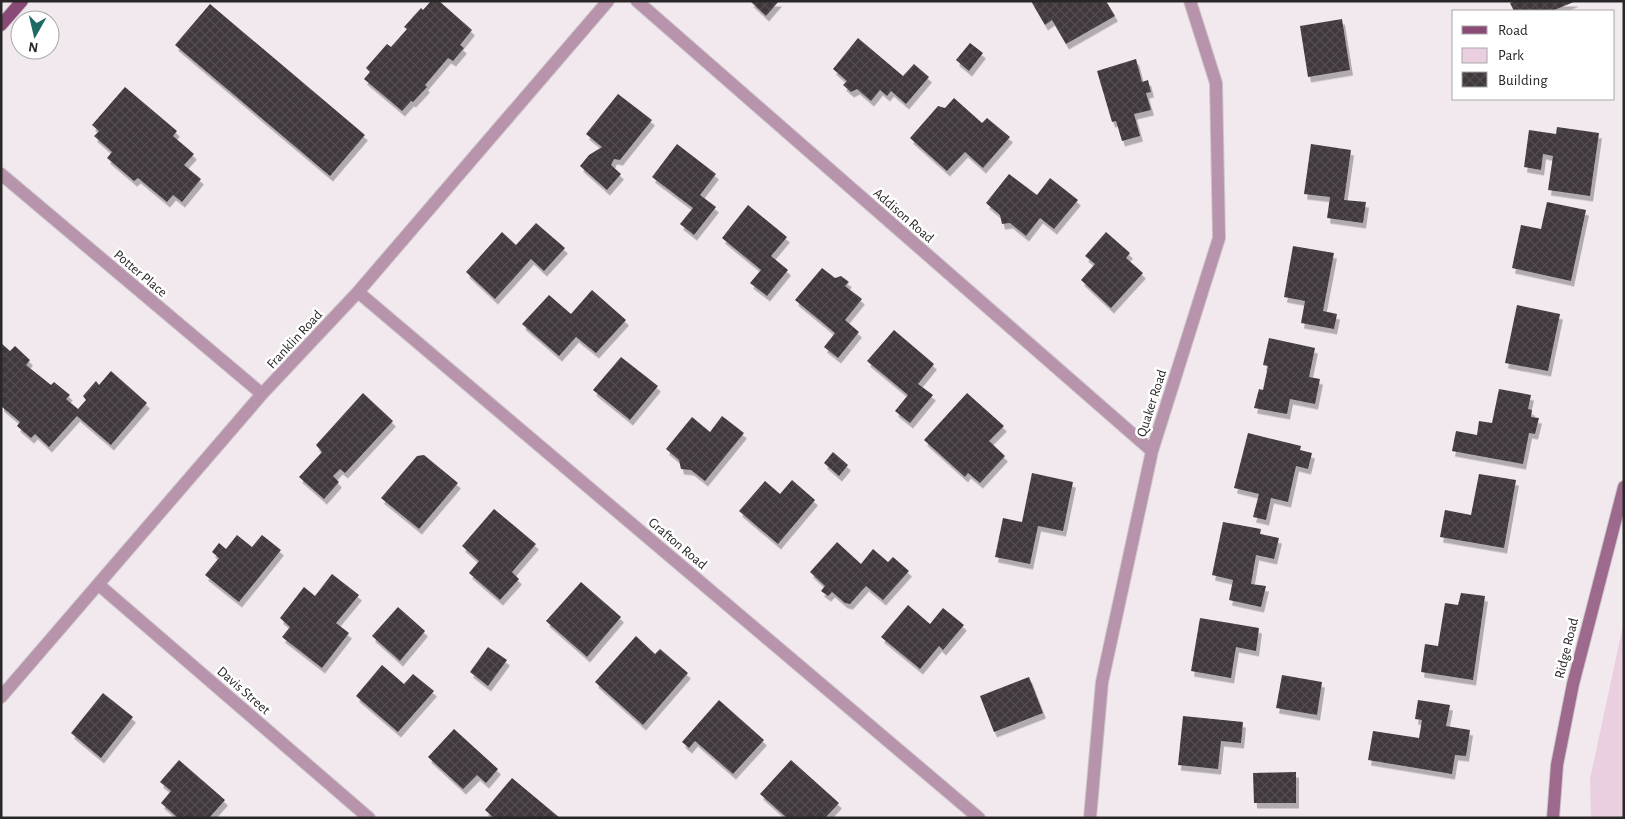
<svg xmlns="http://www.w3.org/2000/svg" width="1625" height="819" viewBox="0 0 1625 819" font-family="'Alegreya Sans',sans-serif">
	<defs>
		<pattern id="building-cross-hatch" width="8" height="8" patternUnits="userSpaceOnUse" patternTransform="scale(1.25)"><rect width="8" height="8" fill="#3f393d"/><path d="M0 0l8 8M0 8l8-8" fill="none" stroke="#524d50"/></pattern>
		<filter id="shadow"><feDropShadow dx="3" dy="5.5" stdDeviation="0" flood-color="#0004"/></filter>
	</defs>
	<rect width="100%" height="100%" fill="#f1e9ee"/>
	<!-- green -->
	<path fill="#eacfe0" d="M 1624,621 L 1624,818 L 1591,818 L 1590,779 Z"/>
	<!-- building -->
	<path fill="url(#building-cross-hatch)" filter="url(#shadow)" d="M 431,1 L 439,1 L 472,30 L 460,45 L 464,48 L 453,61 L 448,58 L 425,85 L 427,87 L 413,102 L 411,101 L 402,111 L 364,79 L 370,72 L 366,68 L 387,44 L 391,47 L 407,29 L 404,27 L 421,8 L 423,10 Z
		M 750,1 L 779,1 L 766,16 Z
		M 1031,1 L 1106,1 L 1115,16 L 1066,44 L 1052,20 L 1045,25 Z
		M 1515,1 L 1576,1 L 1552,11 L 1514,11 L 1510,3 Z
		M 210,4 L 365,135 L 330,176 L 175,45 Z
		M 1342,19 L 1350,70 L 1308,77 L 1300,26 Z
		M 858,38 L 903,76 L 914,64 L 929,77 L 906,104 L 891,91 L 887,96 L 880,90 L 871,101 L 857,89 L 851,92 L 843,85 L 847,81 L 833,69 Z
		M 970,43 L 983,53 L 969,71 L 956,60 Z
		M 1136,59 L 1142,82 L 1148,80 L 1151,92 L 1146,93 L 1151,110 L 1134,114 L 1140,136 L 1122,141 L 1116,121 L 1112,122 L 1097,71 Z
		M 125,87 L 177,131 L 173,136 L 194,154 L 184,165 L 201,179 L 182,202 L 173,195 L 167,202 L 138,178 L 134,181 L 107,158 L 112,152 L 94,136 L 99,131 L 92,125 Z
		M 618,94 L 652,120 L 620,160 L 614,159 L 611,165 L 621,174 L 607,190 L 580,166 L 589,155 L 602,147 L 586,134 Z
		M 954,98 L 982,123 L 987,118 L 1010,137 L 983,168 L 965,152 L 947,171 L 910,138 L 938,106 L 945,108 Z
		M 1557,127 L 1599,133 L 1590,196 L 1548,190 L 1553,156 L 1543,154 L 1541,170 L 1524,167 L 1529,130 L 1556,134 Z
		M 677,144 L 716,174 L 700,195 L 716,207 L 694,235 L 680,224 L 693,208 L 652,177 Z
		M 1311,144 L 1351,150 L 1344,200 L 1366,202 L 1363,223 L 1327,218 L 1330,197 L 1304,194 Z
		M 1009,174 L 1037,195 L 1050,178 L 1078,200 L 1054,229 L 1040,218 L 1026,236 L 1010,223 L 1002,224 L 1000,215 L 986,203 Z
		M 1547,202 L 1586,210 L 1571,281 L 1512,268 L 1521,225 L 1541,229 Z
		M 748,205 L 787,237 L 771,256 L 788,270 L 767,296 L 750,283 L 761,270 L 722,238 Z
		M 536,223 L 565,248 L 544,271 L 531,259 L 495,299 L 466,272 L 502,232 L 516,245 Z
		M 1106,232 L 1130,253 L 1126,258 L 1143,273 L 1111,308 L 1081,280 L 1095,264 L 1085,256 Z
		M 1293,246 L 1334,253 L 1323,311 L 1337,314 L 1334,329 L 1301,323 L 1305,301 L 1284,297 Z
		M 822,268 L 835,278 L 841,276 L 849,282 L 845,286 L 862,299 L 845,320 L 859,332 L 838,358 L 824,347 L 835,333 L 795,300 Z
		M 592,290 L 626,320 L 596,353 L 576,337 L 559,356 L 522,324 L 549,295 L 571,314 Z
		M 1517,305 L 1560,314 L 1548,371 L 1505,363 Z
		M 894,330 L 934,364 L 918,384 L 933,395 L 910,423 L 895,411 L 908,395 L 867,361 Z
		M 1269,338 L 1315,348 L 1309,377 L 1320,379 L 1315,404 L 1290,399 L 1287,414 L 1254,408 L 1259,389 L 1263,390 L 1268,366 L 1263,365 Z
		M 1,343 L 10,351 L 15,346 L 30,360 L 26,365 L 51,385 L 54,382 L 70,395 L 66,399 L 78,409 L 86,400 L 83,396 L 96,381 L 99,385 L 111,371 L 147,403 L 111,445 L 77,416 L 49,447 L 35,434 L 31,438 L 17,426 L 20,422 L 1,406 Z
		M 621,357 L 658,386 L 630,420 L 593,390 Z
		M 1499,389 L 1531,395 L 1528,409 L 1532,410 L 1531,417 L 1539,418 L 1535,434 L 1529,433 L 1523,464 L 1452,451 L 1456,431 L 1477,435 L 1479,421 L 1492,423 Z
		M 363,393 L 393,421 L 345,473 L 340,469 L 333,476 L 339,482 L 324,499 L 299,477 L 322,452 L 316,445 Z
		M 967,393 L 1004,426 L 989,441 L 1005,456 L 980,483 L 968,473 L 965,477 L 924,440 Z
		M 722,416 L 744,433 L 705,481 L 691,470 L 681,469 L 679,460 L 666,449 L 692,417 L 710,432 Z
		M 1248,433 L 1301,446 L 1300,450 L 1312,453 L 1308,469 L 1296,466 L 1288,502 L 1271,498 L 1266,520 L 1253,517 L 1259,494 L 1234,488 Z
		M 833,452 L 848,465 L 839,476 L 824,463 Z
		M 424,455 L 458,483 L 419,529 L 381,498 L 417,456 Z
		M 1032,473 L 1073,482 L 1063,531 L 1038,526 L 1030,564 L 995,557 L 1003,518 L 1022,522 Z
		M 1479,474 L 1516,480 L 1504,548 L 1440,537 L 1445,510 L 1471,515 Z
		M 792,480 L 815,500 L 778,544 L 739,511 L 765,481 L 780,494 Z
		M 494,509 L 536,544 L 512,572 L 519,579 L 500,600 L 469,573 L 479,561 L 462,546 Z
		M 1223,522 L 1261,529 L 1260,534 L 1279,538 L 1274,559 L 1256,555 L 1251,584 L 1266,586 L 1261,607 L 1229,600 L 1233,580 L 1212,575 Z
		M 237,535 L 252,547 L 262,535 L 281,550 L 239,602 L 205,575 L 219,558 L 212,552 L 219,543 L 226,549 Z
		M 837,542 L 861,564 L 873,549 L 888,562 L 893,557 L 909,571 L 883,600 L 866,586 L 850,604 L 845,603 L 832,592 L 828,596 L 821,591 L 825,586 L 810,572 Z
		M 332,574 L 359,595 L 336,623 L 349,633 L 322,668 L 282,637 L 290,627 L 280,618 L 304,587 L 315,596 Z
		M 581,582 L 621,617 L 587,657 L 546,621 Z
		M 1461,593 L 1485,596 L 1473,680 L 1421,672 L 1425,644 L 1438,646 L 1445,603 L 1458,605 Z
		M 908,605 L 930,624 L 943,608 L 964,625 L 943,650 L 939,646 L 920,669 L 881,637 Z
		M 398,607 L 425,631 L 400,661 L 372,636 Z
		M 1200,618 L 1259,628 L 1256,651 L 1236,647 L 1231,678 L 1191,671 Z
		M 636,636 L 655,654 L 660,649 L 688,673 L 643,725 L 595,682 Z
		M 488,647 L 507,660 L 488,686 L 470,672 Z
		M 382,665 L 404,684 L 413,674 L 434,691 L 398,732 L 356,696 Z
		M 1282,675 L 1322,682 L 1317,715 L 1276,708 Z
		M 1029,677 L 1043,713 L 994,732 L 980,696 Z
		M 103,693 L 133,717 L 101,758 L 71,733 Z
		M 719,700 L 764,740 L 733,774 L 695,741 L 689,748 L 682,742 Z
		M 1418,700 L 1450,705 L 1446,726 L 1470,730 L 1466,756 L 1455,755 L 1452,774 L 1368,760 L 1373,731 L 1419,738 L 1422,720 L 1415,719 Z
		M 1183,716 L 1243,722 L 1241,743 L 1221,741 L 1218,769 L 1178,765 Z
		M 454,729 L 498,769 L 486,783 L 477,775 L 463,789 L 428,757 Z
		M 179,760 L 225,800 L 209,818 L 178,818 L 161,803 L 171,791 L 160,782 Z
		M 791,760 L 839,803 L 825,818 L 787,818 L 760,794 Z
		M 1296,772 L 1296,803 L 1254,803 L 1253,773 Z
		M 512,778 L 560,818 L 494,818 L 485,810 Z"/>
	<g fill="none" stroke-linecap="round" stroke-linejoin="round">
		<defs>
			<path id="street" d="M 637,1 L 1152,451
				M 1,174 L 262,394
				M 358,292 L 979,818
				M 99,585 L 369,818
				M 1,697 L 262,394 L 358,292 L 608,1
				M 1090,818 L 1102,682 L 1152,451 L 1219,238 L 1216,83 L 1190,1"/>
			<path id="secondary" d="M 1553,818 L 1557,765 L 1573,684 L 1624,487"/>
			<path id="primary" d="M 1,25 L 22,1"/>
		</defs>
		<!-- street casing -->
		<use href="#street" stroke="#cdc6ca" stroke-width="14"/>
		<!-- secondary casing -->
		<use href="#secondary" stroke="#cdc6ca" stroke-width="14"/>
		<!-- primary casing -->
		<use href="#primary" stroke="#cdc6ca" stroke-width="14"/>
		<!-- street -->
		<use href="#street" stroke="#b894ac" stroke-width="12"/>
		<!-- secondary -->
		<use href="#secondary" stroke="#9d6a8d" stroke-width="12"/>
		<!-- primary -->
		<use href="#primary" stroke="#894a76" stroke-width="12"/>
	</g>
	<g text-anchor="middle" stroke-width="5" stroke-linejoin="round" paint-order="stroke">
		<!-- street labels -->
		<g font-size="14" fill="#292628" stroke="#fff">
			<text transform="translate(904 215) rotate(41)" y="5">Addison Road</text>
			<text transform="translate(141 273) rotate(40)" y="5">Potter Place</text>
			<text transform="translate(294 339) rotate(-47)" y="5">Franklin Road</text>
			<text transform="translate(1151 403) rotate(-72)" y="5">Quaker Road</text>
			<text transform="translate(678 543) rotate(40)" y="5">Grafton Road</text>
			<text transform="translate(1566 648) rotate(-76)" y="5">Ridge Road</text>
			<text transform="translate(244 690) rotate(41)" y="5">Davis Street</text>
		</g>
	</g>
	<!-- border -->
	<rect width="1625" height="819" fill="none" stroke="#292628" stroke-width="5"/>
	<!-- legend -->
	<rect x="1452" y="10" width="162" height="90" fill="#ffffff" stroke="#a9a8a9"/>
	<rect x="1462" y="26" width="25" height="8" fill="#894a76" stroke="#a9a8a9"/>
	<text x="1498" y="35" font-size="15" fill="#292628">Road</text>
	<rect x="1462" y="48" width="25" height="15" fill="#eacfe0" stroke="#a9a8a9"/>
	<text x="1498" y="60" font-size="15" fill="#292628">Park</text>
	<rect x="1462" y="72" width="25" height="15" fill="url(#building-cross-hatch)" stroke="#a9a8a9"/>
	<text x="1498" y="85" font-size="15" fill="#292628">Building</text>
	<!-- north arrow -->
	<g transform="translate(35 35) rotate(188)"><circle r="24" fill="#ffffff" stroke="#a9a8a9"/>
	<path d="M0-4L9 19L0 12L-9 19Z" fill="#1d6964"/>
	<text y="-8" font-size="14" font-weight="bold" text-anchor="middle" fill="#292628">N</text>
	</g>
</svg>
